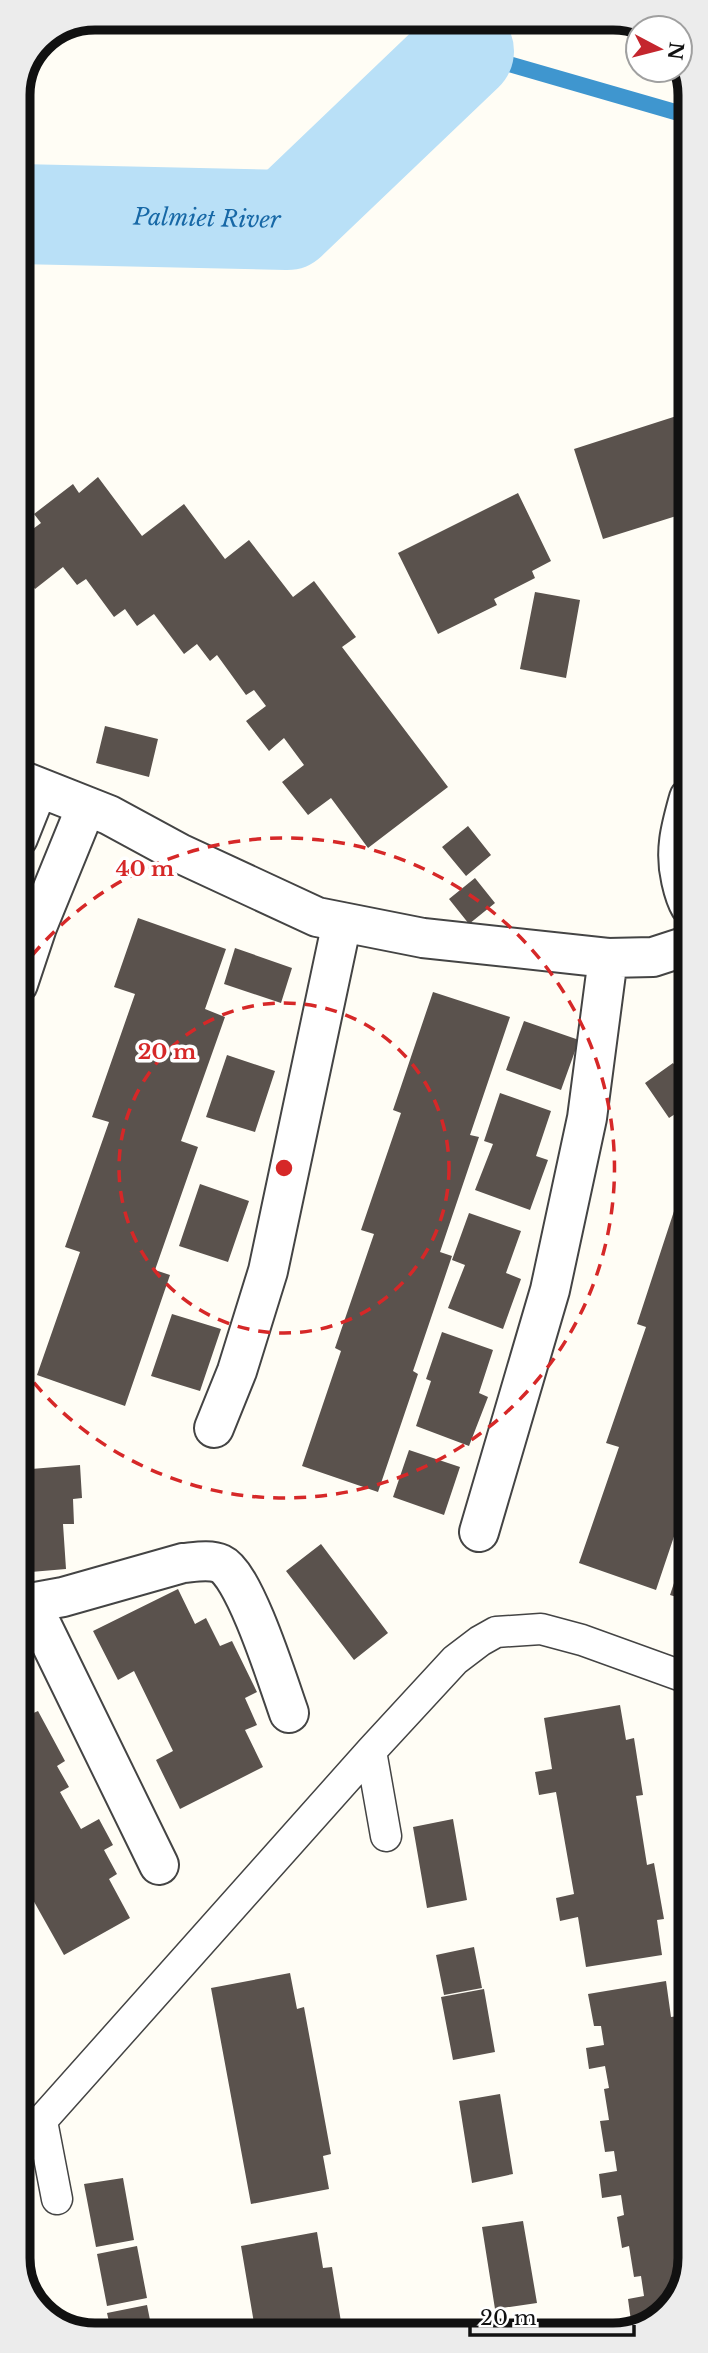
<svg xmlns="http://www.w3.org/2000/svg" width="708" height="2353" viewBox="0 0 708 2353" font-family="'Libre Baskerville',serif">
	<rect width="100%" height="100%" fill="#fffdf5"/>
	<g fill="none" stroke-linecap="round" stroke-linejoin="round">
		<!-- stream -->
		<path stroke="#3f96cf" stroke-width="16" d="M 471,18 L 464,51 L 689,116"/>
		<!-- river -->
		<path stroke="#b9e0f7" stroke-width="100" id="s1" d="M 18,214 L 287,220 L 464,51"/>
	</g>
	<!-- building -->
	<path fill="#5a524d" d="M 95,18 L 185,18 L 185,21 L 81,23 Z
		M 689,412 L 689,512 L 603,539 L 574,449 Z
		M 98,477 L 142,536 L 184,504 L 225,559 L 249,540 L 293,597 L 314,581 L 356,637 L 342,647 L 448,787 L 368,848 L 331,798 L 308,815 L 282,782 L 304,765 L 284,738 L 269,751 L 246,721 L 266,706 L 254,690 L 246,695 L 217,655 L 210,661 L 197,644 L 184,654 L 154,614 L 137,626 L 125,609 L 114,617 L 86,579 L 77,585 L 63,567 L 35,589 L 18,566 L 18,540 L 41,523 L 34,514 L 73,484 L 79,493 Z
		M 518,493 L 551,561 L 532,571 L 535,578 L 494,599 L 497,605 L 438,634 L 398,553 Z
		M 535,592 L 580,600 L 566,678 L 520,669 Z
		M 105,726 L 158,739 L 149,777 L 96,763 Z
		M 468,826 L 491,855 L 466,876 L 442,847 Z
		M 475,878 L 495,903 L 469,924 L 449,899 Z
		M 138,918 L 226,949 L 205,1009 L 225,1017 L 181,1141 L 198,1147 L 155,1270 L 170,1275 L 125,1406 L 37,1375 L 80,1252 L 65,1247 L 109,1122 L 92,1117 L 135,994 L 114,987 Z
		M 235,948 L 292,968 L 281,1003 L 224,984 Z
		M 433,992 L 510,1017 L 470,1135 L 479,1137 L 440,1252 L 452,1256 L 413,1371 L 418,1374 L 378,1492 L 302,1466 L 341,1351 L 335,1348 L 374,1234 L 361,1230 L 401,1113 L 393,1110 Z
		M 524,1021 L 579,1040 L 561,1090 L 506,1070 Z
		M 227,1055 L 275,1071 L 255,1132 L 206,1117 Z
		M 673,1063 L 690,1087 L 690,1104 L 669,1118 L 645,1083 Z
		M 500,1093 L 551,1111 L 536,1156 L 548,1160 L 530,1210 L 475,1190 L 493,1144 L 484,1141 Z
		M 200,1184 L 249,1201 L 228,1262 L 179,1246 Z
		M 676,1205 L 690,1210 L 690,1451 L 685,1467 L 690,1469 L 690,1489 L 656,1590 L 579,1563 L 619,1447 L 606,1443 L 646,1327 L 637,1324 Z
		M 469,1213 L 521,1231 L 506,1273 L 521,1279 L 503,1329 L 448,1308 L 465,1265 L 452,1260 Z
		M 172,1314 L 221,1329 L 200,1391 L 151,1376 Z
		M 442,1332 L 493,1350 L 479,1393 L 488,1397 L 469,1446 L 416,1426 L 431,1381 L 426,1379 Z
		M 409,1450 L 460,1467 L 444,1515 L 393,1497 Z
		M 80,1465 L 82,1498 L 73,1499 L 74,1524 L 63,1524 L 66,1569 L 19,1573 L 19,1470 Z
		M 321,1544 L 388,1633 L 354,1660 L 286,1571 Z
		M 686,1547 L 690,1548 L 690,1601 L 670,1595 Z
		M 178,1589 L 195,1624 L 206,1618 L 220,1646 L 232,1641 L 257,1692 L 245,1698 L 257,1725 L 245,1730 L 263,1767 L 180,1809 L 156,1760 L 173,1751 L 134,1671 L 118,1680 L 93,1631 Z
		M 19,1697 L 29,1715 L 38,1711 L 65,1761 L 57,1766 L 69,1787 L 60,1792 L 81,1829 L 99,1819 L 113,1845 L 104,1850 L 117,1874 L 109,1879 L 130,1918 L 64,1955 L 19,1875 Z
		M 620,1705 L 626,1740 L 634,1738 L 643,1795 L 636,1796 L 647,1865 L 654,1863 L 664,1919 L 657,1920 L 662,1955 L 586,1967 L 578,1917 L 560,1921 L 556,1898 L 574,1894 L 556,1792 L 539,1795 L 535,1772 L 552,1769 L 544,1718 Z
		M 453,1819 L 467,1900 L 427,1908 L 413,1827 Z
		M 474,1947 L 482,1988 L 444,1995 L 436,1955 Z
		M 290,1973 L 297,2009 L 304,2007 L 331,2154 L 323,2156 L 329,2189 L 251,2204 L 211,1988 Z
		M 666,1981 L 671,2017 L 678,2016 L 687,2072 L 680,2073 L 687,2109 L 678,2111 L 683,2143 L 690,2141 L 690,2259 L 672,2309 L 648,2323 L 647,2319 L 631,2321 L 628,2299 L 644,2296 L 641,2276 L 634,2277 L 629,2246 L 622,2248 L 617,2217 L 624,2215 L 621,2195 L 602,2198 L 599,2174 L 617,2171 L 614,2151 L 605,2152 L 600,2121 L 609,2120 L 604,2089 L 609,2088 L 605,2066 L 589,2069 L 586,2048 L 604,2045 L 601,2026 L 594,2026 L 588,1994 Z
		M 484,1989 L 495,2052 L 453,2060 L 441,1997 Z
		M 500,2094 L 513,2174 L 472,2183 L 459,2101 Z
		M 123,2178 L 134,2240 L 96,2247 L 84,2184 Z
		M 523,2221 L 537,2303 L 495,2309 L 482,2227 Z
		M 317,2232 L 323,2268 L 332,2267 L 343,2334 L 256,2335 L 241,2246 Z
		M 137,2246 L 147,2298 L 107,2306 L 97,2254 Z
		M 147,2305 L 153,2335 L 112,2335 L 107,2313 Z
		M 541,2328 L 542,2334 L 515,2334 L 515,2333 Z"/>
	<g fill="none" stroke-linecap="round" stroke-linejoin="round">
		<defs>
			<path id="lane" d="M 371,1751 L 386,1836
				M 42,2121 L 57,2199
				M 19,2146 L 371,1751 L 455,1660 L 480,1641 L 496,1632 L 541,1629 L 582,1640 L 690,1679"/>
			<path id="street" d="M 18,779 L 109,815 L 179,853 L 317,917 L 423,938 L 608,958 L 653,957 L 690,945
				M 689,798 C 681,827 674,850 681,880 C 683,889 685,898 690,906
				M 18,838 L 38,788
				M 18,984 L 37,927 L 86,807
				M 214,1428 L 237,1371 L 268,1271 L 342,922
				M 479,1532 L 550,1290 L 587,1118 L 608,958
				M 31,1603 L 159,1865
				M 19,1605 L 63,1597 L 183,1563 C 195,1562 210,1559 221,1564 C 245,1575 279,1685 289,1713"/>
		</defs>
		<!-- lane casing -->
		<use href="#lane" stroke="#444" stroke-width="33"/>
		<!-- street casing -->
		<use href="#street" stroke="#444" stroke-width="42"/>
		<!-- lane -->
		<use href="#lane" stroke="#fff" stroke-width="30"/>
		<!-- street -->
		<use href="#street" stroke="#fff" stroke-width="38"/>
	</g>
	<!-- distance rings -->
	<g fill="none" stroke="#d62828" stroke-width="3.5" stroke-dasharray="12 9">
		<circle cx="284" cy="1168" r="165"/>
		<path d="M19 972A330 330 0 1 1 19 1364"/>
	</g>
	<g text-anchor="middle" stroke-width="7" stroke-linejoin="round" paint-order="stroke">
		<!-- water labels -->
		<g font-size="23" font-style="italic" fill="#1768a6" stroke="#fff">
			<text dy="8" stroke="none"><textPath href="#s1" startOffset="189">Palmiet River</textPath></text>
		</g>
	</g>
	<!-- crop -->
	<path d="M0 0H708V2353H0ZM95 30H613A65 65 0 0 1 678 95V2258A65 65 0 0 1 613 2323H95A65 65 0 0 1 30 2258V95A65 65 0 0 1 95 30Z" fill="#ececec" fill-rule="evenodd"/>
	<path fill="none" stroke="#111" stroke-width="9" d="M95 30H613A65 65 0 0 1 678 95V2258A65 65 0 0 1 613 2323H95A65 65 0 0 1 30 2258V95A65 65 0 0 1 95 30Z"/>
	<circle cx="284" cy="1168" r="10" fill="#d62828" stroke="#fff" stroke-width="3.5"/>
	<g font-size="21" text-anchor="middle" font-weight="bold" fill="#d62828" stroke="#fff" stroke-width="7" stroke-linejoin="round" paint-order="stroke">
		<text x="145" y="876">40 m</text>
		<text x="167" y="1059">20 m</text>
	</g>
	<!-- north arrow -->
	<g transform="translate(659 49) rotate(97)"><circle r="33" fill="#ffffff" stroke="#a0a0a0" stroke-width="2"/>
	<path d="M0-5L12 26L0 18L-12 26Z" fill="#c4262e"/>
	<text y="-10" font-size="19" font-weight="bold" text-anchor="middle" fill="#111111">N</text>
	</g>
	<!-- scale -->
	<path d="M470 2325v10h164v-10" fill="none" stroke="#111111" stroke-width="3.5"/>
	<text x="480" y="2325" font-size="21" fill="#111111" stroke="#ffffff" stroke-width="5" paint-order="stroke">20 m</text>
</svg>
